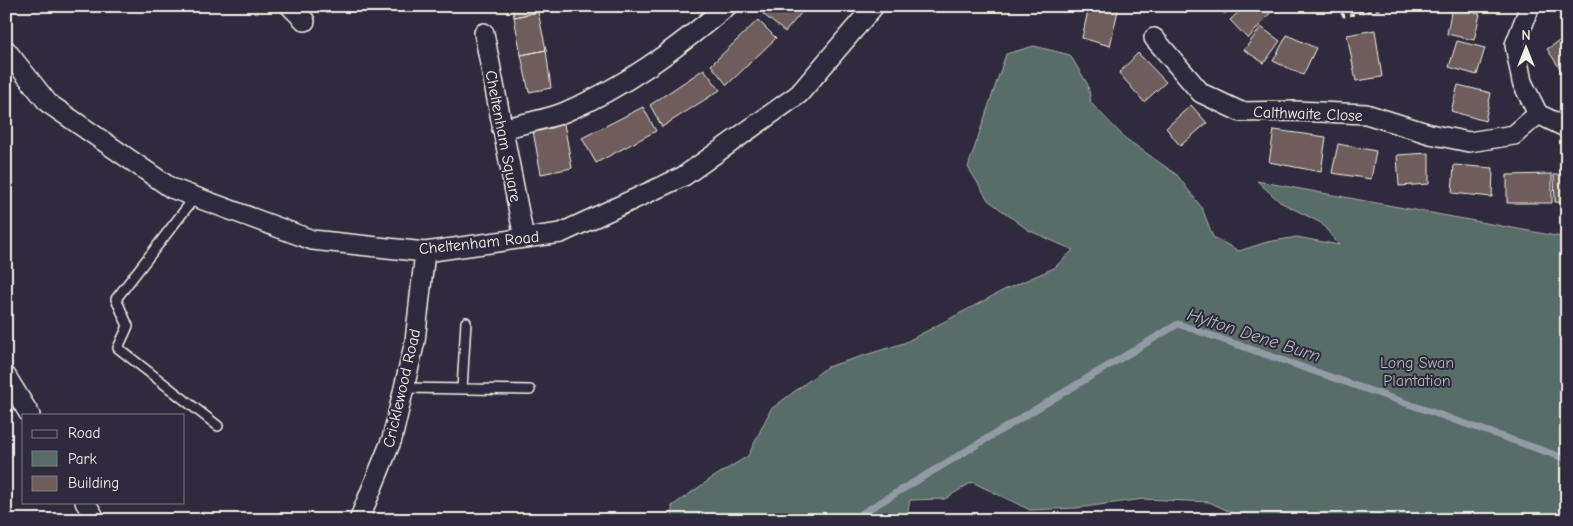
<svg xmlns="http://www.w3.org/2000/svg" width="1573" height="526" viewBox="0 0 1573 526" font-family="'Comic Neue',sans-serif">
	<rect width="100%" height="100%" fill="#2f2a3d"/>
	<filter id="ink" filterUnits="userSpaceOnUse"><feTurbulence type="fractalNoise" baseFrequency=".02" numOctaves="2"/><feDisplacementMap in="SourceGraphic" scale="10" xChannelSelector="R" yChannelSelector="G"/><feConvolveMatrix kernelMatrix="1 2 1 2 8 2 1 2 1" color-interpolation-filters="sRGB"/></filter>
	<g filter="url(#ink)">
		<!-- green -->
		<path fill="#586c67" stroke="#a6aea8" d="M 1034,46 L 1070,55 L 1088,85 L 1091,103 L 1125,138 L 1177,175 L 1202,208 L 1213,237 L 1239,251 L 1267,242 L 1297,237 L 1339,245 L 1321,223 L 1280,202 L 1257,181 L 1567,238 L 1567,520 L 1248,520 L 1209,502 L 1143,499 L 1077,508 L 1030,510 L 972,482 L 945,499 L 910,500 L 907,517 L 905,520 L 672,520 L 672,506 L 712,478 L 748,456 L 771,409 L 827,367 L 904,343 L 1004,290 L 1054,268 L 1073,250 L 1028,230 L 988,200 L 968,167 L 1006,54 Z"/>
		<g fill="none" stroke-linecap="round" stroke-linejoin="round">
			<!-- stream -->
			<path stroke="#919ba6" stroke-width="7" d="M 851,520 L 1178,324 L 1567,459"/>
		</g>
		<!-- building -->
		<path fill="#6e5d5b" stroke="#f4f1e8" d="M 512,6 L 537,6 L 538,12 L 514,17 Z
			M 770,6 L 807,6 L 785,32 L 763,14 Z
			M 1089,6 L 1119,6 L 1110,46 L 1082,38 Z
			M 1216,6 L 1233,6 L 1225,14 Z
			M 1245,6 L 1265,6 L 1271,12 L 1248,39 L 1230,20 Z
			M 1452,7 L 1480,14 L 1474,40 L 1447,34 Z
			M 538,12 L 546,50 L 521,55 L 514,17 Z
			M 758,20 L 776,38 L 727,85 L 711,65 Z
			M 1261,27 L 1280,41 L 1264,63 L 1244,50 Z
			M 1375,30 L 1382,77 L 1356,81 L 1347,35 Z
			M 1287,35 L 1316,48 L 1303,75 L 1273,61 Z
			M 1567,36 L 1567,79 L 1547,49 Z
			M 1457,41 L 1485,48 L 1477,75 L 1449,67 Z
			M 546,50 L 551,88 L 529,92 L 521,55 Z
			M 1138,53 L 1166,82 L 1144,102 L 1119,73 Z
			M 704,69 L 720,90 L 662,127 L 650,105 Z
			M 1458,85 L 1491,93 L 1485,121 L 1451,111 Z
			M 1191,105 L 1207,123 L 1180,146 L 1166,128 Z
			M 643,107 L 656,131 L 596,163 L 582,138 Z
			M 563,118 L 572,168 L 541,174 L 532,126 Z
			M 1274,130 L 1326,137 L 1321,172 L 1269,162 Z
			M 1338,144 L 1376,151 L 1371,179 L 1332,173 Z
			M 1429,153 L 1429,184 L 1399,186 L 1397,155 Z
			M 1454,165 L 1493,168 L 1492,197 L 1452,193 Z
			M 1552,174 L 1552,203 L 1507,203 L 1507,175 Z
			M 1567,174 L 1567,203 L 1555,202 L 1554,175 Z"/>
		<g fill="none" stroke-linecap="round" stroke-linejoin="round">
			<defs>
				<path id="service" d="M 195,197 L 116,299 L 128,326 L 118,348 L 218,426
					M 404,388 L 530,390
					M 462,389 L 466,322"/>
				<path id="minor" d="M 290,6 L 305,21
					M 1530,6 L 1515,45 L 1522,82 L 1538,114
					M 484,33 L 524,238
					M 1154,38 L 1201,93 L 1241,112 L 1296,111 L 1366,114 L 1430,134 L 1469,142 L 1514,135 L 1538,114 L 1567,128
					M 6,50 L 48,103 L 171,188 L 312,240 L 425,252 L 561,233 L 684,176 L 799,94 L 874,6
					M 502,129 C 523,123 546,120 565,112 C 625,87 677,48 727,6
					M 6,376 L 30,415
					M 85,502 L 96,520
					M 359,520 L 392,439 L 415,341 L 425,252"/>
			</defs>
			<!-- service casing -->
			<use href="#service" stroke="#f4f1e8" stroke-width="12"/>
			<!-- minor casing -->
			<use href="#minor" stroke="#f4f1e8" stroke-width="22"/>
			<!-- path -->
			<path stroke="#f4f1e8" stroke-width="3" stroke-dasharray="5 4" stroke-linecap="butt" d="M 1336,6 L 1344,16 L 1392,6"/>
			<!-- service -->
			<use href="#service" stroke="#2f2a3d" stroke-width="9"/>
			<!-- minor -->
			<use href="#minor" stroke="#2f2a3d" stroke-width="19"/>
		</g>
	</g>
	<g text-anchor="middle" stroke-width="4" stroke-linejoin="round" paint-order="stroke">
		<!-- street labels -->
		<g font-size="16" fill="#f4f1e8" stroke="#2f2a3d">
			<text transform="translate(1308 113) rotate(2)" y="6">Calthwaite Close</text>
			<text transform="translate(504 136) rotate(79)" y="6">Cheltenham Square</text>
			<text transform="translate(479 242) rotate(-6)" y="6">Cheltenham Road</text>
			<text transform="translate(401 388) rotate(-77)" y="6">Cricklewood Road</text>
		</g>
		<!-- park labels -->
		<g font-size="16" fill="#aeb5ae" stroke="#2f2a3d">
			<text x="1417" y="368">Long Swan<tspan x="1417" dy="18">Plantation</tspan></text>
		</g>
		<!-- water labels -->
		<g font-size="18" font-style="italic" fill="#b2b8bc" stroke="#2f2a3d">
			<text transform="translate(1254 335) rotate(18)" y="6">Hylton Dene Burn</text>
		</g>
	</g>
	<!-- margin -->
	<rect width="1573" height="526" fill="none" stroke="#2f2a3d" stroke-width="25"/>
	<rect x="12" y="12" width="1548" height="501" fill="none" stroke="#f4f1e8" stroke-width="2" filter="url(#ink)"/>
	<!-- legend -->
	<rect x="22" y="414" width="162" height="90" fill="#2f2a3d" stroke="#7e7a81"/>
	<rect x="32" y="430" width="25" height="8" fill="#2f2a3d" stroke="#7e7a81"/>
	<text x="68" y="438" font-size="15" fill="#f4f1e8">Road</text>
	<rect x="32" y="451" width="25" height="15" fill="#586c67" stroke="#7e7a81"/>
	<text x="68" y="464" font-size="15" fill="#f4f1e8">Park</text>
	<rect x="32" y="476" width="25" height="15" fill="#6e5d5b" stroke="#7e7a81"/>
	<text x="68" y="488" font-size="15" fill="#f4f1e8">Building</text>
	<!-- north arrow -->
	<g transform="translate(1526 48)" stroke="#2f2a3d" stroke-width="4" paint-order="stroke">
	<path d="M0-4L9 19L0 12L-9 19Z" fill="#f4f1e8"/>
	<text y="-8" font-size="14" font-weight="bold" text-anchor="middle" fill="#f4f1e8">N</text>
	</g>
</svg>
